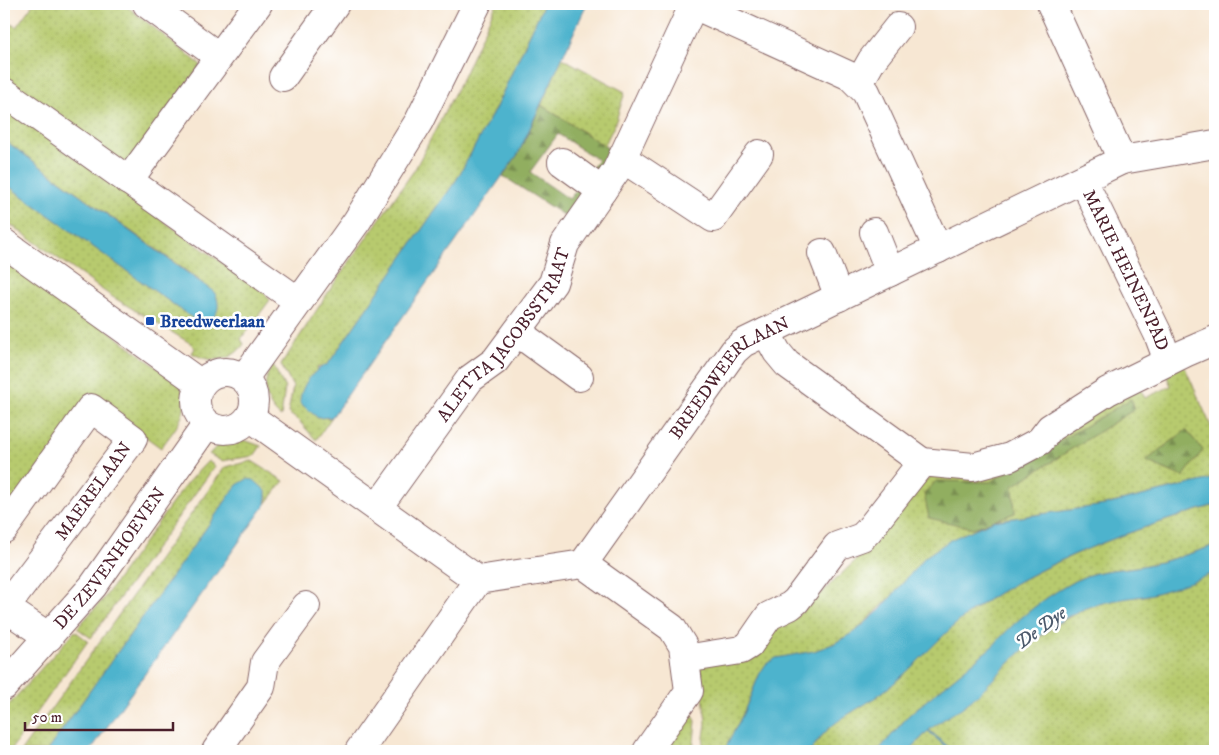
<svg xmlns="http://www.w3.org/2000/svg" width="1219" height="755" viewBox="0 0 1219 755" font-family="'IM FELL DW Pica',serif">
	<defs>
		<pattern id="grass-dots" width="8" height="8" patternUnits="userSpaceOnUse" patternTransform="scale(1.25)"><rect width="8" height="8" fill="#b7ca6e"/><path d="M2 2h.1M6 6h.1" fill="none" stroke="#9fad5f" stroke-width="1.8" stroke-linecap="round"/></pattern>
		<pattern id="forest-firs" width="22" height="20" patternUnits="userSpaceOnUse" patternTransform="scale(1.25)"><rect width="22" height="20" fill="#91ae61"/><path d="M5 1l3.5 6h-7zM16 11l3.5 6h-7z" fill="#788d50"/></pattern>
	</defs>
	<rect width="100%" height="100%" fill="#fff"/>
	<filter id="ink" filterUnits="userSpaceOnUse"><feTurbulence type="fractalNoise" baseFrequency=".02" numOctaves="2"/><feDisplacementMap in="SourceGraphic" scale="10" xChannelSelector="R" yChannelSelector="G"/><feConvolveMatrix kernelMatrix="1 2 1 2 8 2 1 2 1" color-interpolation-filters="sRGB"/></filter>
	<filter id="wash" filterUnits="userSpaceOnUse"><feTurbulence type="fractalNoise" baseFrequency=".0096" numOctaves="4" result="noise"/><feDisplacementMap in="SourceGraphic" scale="20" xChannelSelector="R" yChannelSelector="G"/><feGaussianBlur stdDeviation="1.12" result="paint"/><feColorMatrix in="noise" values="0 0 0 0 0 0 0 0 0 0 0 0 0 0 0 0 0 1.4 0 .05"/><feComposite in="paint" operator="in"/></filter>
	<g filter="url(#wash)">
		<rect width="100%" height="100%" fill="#f7e7d3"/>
		<!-- grass -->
		<path fill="url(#grass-dots)" stroke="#80744c" d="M 33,4 L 124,4 L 201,65 L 125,167 L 4,81 L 4,19 L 16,27 Z
			M 496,4 L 544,4 L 496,107 L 457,179 L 328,364 L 317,368 L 327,419 L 332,417 L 316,440 L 299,421 L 288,413 L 293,387 L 281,365 L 331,288 L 415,169 L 463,77 Z
			M 562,58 L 625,92 L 615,124 L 604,146 L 541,105 Z
			M 4,107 L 263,292 L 270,300 L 241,339 L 244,344 C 231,362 211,364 192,353 L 195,348 L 190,343 L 111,296 L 4,220 L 4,183 L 187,314 L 202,321 L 199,280 L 4,140 Z
			M 4,251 L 180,385 C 192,412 177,426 161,448 L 91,397 L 4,514 Z
			M 1183,363 L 1215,435 L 1215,478 L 1105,505 L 993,521 L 893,595 L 856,631 L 833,644 L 760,673 L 743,714 L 724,751 L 702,751 L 706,723 L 699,661 L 779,620 L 798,615 L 874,543 L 916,487 L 928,479 L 1140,388 L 1145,398 L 1171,386 L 1165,372 Z
			M 273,365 L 285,388 L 281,417 C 265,405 260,381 273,365 Z
			M 244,440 L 261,446 L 254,456 L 221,461 L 209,454 L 220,443 Z
			M 208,461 L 215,466 L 91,638 L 77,628 L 104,598 L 186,484 Z
			M 252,461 L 284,481 L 266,504 L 268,497 L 237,485 L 47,751 L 21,751 L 225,467 Z
			M 1215,505 L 1215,545 C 1191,554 1167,561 1142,566 C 1127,569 1111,569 1096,573 C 1065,581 1014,620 995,645 L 910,714 L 878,751 L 811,751 C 832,716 873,694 905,670 C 929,652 948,628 973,610 C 1044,560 1132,530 1215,505 Z
			M 1215,572 L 1215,751 L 953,751 L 929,730 L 944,717 L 971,700 L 1022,650 L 1059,623 L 1083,609 L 1118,598 L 1145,596 Z
			M 75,631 L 88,641 L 10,751 L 4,751 L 4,710 Z
			M 692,714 L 696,721 L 693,751 L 663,751 Z
			M 928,731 L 950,751 L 909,751 Z"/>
		<!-- forest -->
		<path fill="url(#forest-firs)" stroke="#6e6646" d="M 541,105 L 617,154 L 599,179 L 589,172 L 598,160 L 558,134 L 530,172 L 569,199 L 579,187 L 590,192 L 571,220 L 503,176 L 518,154 Z
			M 1131,399 L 1135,409 L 1013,486 L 1015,513 L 973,528 L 929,518 L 924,494 L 936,481 L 990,482 Z
			M 1186,430 L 1203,450 L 1183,477 L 1146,461 Z"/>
		<!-- water -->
		<path fill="#4eb3cd" stroke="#4c697c" d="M 544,4 L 587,4 L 518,154 L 332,417 L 318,418 L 300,403 C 300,386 313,370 328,364 L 457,179 L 496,107 Z
			M 4,140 L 214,292 C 224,308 215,325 195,320 L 4,183 Z
			M 1215,478 L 1215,505 C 1132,530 1044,560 973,610 C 939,635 914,670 880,694 C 853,714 829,720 811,751 L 724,751 L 743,714 L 760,673 L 766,664 L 776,658 L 814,651 L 833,644 L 856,631 L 880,610 L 925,557 L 952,539 L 993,521 L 1105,505 Z
			M 247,479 L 254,480 L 266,491 L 266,504 L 90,751 L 47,751 L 237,485 Z
			M 1215,545 L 1215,572 C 1198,580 1161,593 1143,596 C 1123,599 1104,601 1084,609 C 1039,627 1007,667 973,699 C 960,711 943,718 929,730 L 953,751 L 950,751 L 928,731 L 909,751 L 878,751 L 910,714 L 994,645 C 1014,620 1065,580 1096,573 C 1111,569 1127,569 1142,566 C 1167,561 1191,554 1215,545 Z"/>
	</g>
	<g filter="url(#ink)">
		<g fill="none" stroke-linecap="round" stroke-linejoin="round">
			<defs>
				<g id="minor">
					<path d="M 147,4 L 218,56"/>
					<path d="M 694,5 L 850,76 L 866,92 L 938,249"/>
					<path d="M 283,77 L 335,4"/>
					<path d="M 859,83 L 872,60 L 898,27"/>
					<path d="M 4,92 L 298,301"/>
					<path d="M 622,158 L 713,218 L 759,154"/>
					<path d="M 1122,160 L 1215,144"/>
					<path d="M 562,162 L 602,191"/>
					<path id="s1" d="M 1083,180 L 1158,334 L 1168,361"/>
					<path d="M 128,181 L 258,4"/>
					<path d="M 874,232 L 890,272"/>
					<path d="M 4,243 L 201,384"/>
					<path d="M 822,253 L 839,297"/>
					<path d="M 517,332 L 579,377"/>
					<path d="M 766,332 L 777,352 L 787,364 L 922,462"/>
					<circle cx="225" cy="401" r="29"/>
					<path d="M 244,378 L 357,221 L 419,121 L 477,4"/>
					<path id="s2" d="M 250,417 L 478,580 L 583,564 L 734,351 L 743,343 L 1122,160 L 1051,4"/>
					<path id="s3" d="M 378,507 L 470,379 L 495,361 L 553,283 L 565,244 L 616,171 L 694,4"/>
					<path d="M 4,529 L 91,408 L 133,439 L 5,608"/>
					<path d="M 583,564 L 672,628 L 683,646 L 689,691 L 647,751"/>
					<path d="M 4,607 L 49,637"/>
					<path d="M 685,659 L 741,650 L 749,645 L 769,616 L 790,606 L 796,601 L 837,546 L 862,537 L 868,531 L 922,462 L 973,467 L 1010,457 L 1040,441 L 1050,428 L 1108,391 L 1185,353 L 1215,340"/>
					<path id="s4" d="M 4,686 L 93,586 L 207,424"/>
					<path d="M 216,751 L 261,687 L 265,662 L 306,606"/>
					<path d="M 359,751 L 478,580"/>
				</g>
			</defs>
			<!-- minor casing -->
			<use href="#minor" stroke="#876566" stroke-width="30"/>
			<!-- minor -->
			<use href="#minor" stroke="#fff" stroke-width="28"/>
		</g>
	</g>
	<!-- markers -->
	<rect fill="#1a4fb4" stroke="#fff" stroke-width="2" x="145" y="316" width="10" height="10" rx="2.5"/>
	<g text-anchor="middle" stroke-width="5" stroke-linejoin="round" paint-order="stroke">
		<!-- street labels -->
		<g font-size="18" fill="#4a1f2b" stroke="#fff">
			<text dy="6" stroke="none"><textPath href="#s1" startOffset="100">MARIE HEINENPAD</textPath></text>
			<text dy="6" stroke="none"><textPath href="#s3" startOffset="215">ALETTA JACOBSSTRAAT</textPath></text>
			<text dy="6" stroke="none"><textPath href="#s2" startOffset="626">BREEDWEERLAAN</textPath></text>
			<text transform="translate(93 491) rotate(-54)" y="6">MAERELAAN</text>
			<text dy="6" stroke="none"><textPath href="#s4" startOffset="166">DE ZEVENHOEVEN</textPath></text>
		</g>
		<!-- transit labels -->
		<g font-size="18" font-weight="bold" fill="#164399" stroke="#fff" text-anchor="start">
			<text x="160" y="327">Breedweerlaan</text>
		</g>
		<!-- water labels -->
		<g font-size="19" font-style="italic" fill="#4c5a6c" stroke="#fff">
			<text transform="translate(1040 627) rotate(-36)" y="7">De Dye</text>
		</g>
	</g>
	<!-- margin -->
	<rect width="1219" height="755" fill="none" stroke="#fff" stroke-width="20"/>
	<!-- scale -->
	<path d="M25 722v8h148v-8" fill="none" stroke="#4a1f2b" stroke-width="2.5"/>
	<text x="32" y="722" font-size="15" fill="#4a1f2b" stroke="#ffffff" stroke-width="4" paint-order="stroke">50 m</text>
</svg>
